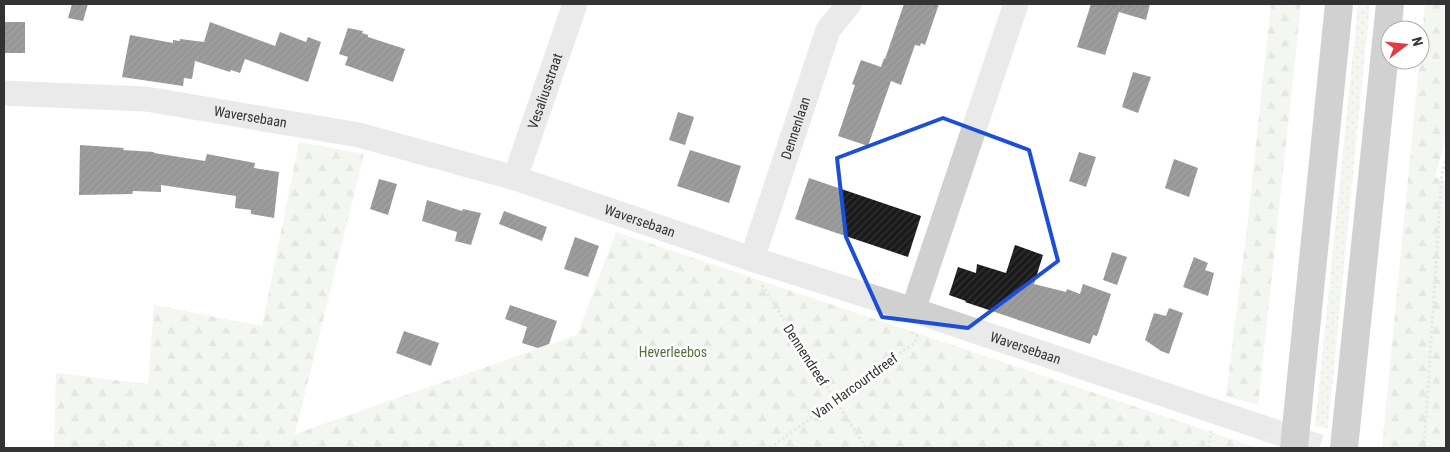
<svg xmlns="http://www.w3.org/2000/svg" width="1450" height="452" viewBox="0 0 1450 452" font-family="'Roboto Condensed',sans-serif">
<style>
.grass{fill:url(#grass-dots)}
.forest{fill:url(#forest-firs)}
.building{fill:url(#building-hatch)}
.lines{fill:none;stroke-linecap:round;stroke-linejoin:round}
.minor-tunnel{stroke:#d6d6d6;stroke-width:25;stroke-dasharray:25 12;stroke-linecap:butt}
.path{stroke:#cdcdcd;stroke-width:3;stroke-dasharray:2.5 2.5;stroke-linecap:butt}
.minor{stroke:#d0d0d0;stroke-width:25}
.highway{stroke:#9a9a9a;stroke-width:28}
.highway-bridge{stroke:#9a9a9a;stroke-width:28}
.marked{fill:none;stroke:#1d4ed8;stroke-width:4;stroke-linejoin:round}
.labels{text-anchor:middle;stroke-width:5;stroke-linejoin:round;paint-order:stroke}
.street-label{font-size:14px;fill:#333;stroke:#fff}
.park-label{font-size:14px;fill:#56703f;stroke:#fff}
</style>
<defs>
<pattern id="grass-dots" width="8" height="8" patternUnits="userSpaceOnUse" patternTransform="scale(1.25)"><rect width="8" height="8" fill="#e6ecdf"/><path d="M2 2h.1M6 6h.1" fill="none" stroke="#c6cbc0" stroke-width="1.8" stroke-linecap="round"/></pattern>
<pattern id="forest-firs" width="22" height="20" patternUnits="userSpaceOnUse" patternTransform="scale(1.25)"><rect width="22" height="20" fill="#e6ecdf"/><path d="M5 1l3.5 6h-7zM16 11l3.5 6h-7z" fill="#c6cbc0"/></pattern>
<pattern id="building-hatch" width="6" height="6" patternUnits="userSpaceOnUse" patternTransform="scale(1.25)"><rect width="6" height="6" fill="#1a1a1a"/><path d="M-1 1l2-2M0 6l6-6M5 7l2-2" fill="none" stroke="#333"/></pattern>
</defs>
<rect width="100%" height="100%" fill="#fff"/>
<path class="grass" d="M 1358,4 L 1370,4 L 1328,428 L 1315,426 Z"/>
<g class="forest">
<path d="M 1271,4 L 1301,4 L 1258,405 L 1226,396 L 1248,219 Z"/>
<path d="M 1425,4 L 1446,4 L 1446,136 L 1435,177 L 1446,181 L 1446,448 L 1386,448 L 1382,447 Z"/>
<path d="M 299,142 L 364,154 L 295,434 L 577,335 L 616,232 L 1258,448 L 54,448 L 56,373 L 148,384 L 154,305 L 262,326 Z"/>
</g>
<g class="building">
<path d="M 72,4 L 88,4 L 83,21 L 68,18 Z"/>
<path d="M 904,4 L 939,4 L 925,45 L 921,43 L 920,46 L 915,45 L 901,85 L 891,81 L 868,146 L 838,136 L 855,85 L 852,84 L 861,60 L 881,67 L 884,58 L 885,59 Z"/>
<path d="M 1091,4 L 1150,4 L 1146,20 L 1119,12 L 1105,55 L 1077,47 Z"/>
<rect x="4" y="22" width="21" height="31"/>
<path d="M 210,22 L 275,46 L 280,32 L 306,42 L 308,37 L 321,42 L 308,82 L 245,59 L 240,73 L 231,70 L 230,72 L 195,61 L 192,79 L 184,78 L 183,86 L 122,77 L 130,35 L 173,43 L 173,40 L 180,41 L 180,39 L 204,42 Z"/>
<path d="M 348,28 L 363,31 L 362,33 L 368,35 L 368,37 L 405,49 L 393,82 L 345,65 L 348,57 L 339,54 Z"/>
<path d="M 1133,72 L 1151,77 L 1138,113 L 1122,107 Z"/>
<path d="M 678,112 L 694,117 L 685,145 L 669,140 Z"/>
<path d="M 80,145 L 124,148 L 123,150 L 154,152 L 154,153 L 205,161 L 207,154 L 255,163 L 254,168 L 279,172 L 274,218 L 251,214 L 251,210 L 235,208 L 236,196 L 161,185 L 161,192 L 133,191 L 132,194 L 79,195 Z"/>
<path d="M 690,150 L 741,166 L 729,203 L 677,186 Z"/>
<path d="M 1079,152 L 1096,157 L 1086,187 L 1069,181 Z"/>
<path d="M 1174,159 L 1198,168 L 1189,197 L 1165,188 Z"/>
<path d="M 809,178 L 921,216 L 908,257 L 795,219 Z"/>
<path d="M 379,179 L 397,184 L 388,215 L 370,209 Z"/>
<path d="M 427,200 L 462,211 L 463,209 L 481,213 L 471,245 L 455,241 L 457,232 L 422,221 Z"/>
<path d="M 504,211 L 547,227 L 542,241 L 499,224 Z"/>
<path d="M 575,237 L 599,246 L 588,277 L 564,269 Z"/>
<path d="M 1015,245 L 1043,255 L 1034,284 L 1066,292 L 1067,289 L 1080,294 L 1083,284 L 1111,294 L 1097,336 L 1093,335 L 1090,344 L 965,302 L 966,301 L 949,295 L 958,267 L 976,273 L 977,264 L 1006,273 Z"/>
<path d="M 1112,252 L 1127,257 L 1117,285 L 1103,280 Z"/>
<path d="M 1194,257 L 1208,263 L 1205,270 L 1214,273 L 1208,296 L 1183,287 Z"/>
<path d="M 510,305 L 557,321 L 549,344 L 538,348 L 522,343 L 527,327 L 505,319 Z"/>
<path d="M 1169,308 L 1183,313 L 1169,354 L 1161,351 L 1145,340 L 1154,313 L 1166,316 Z"/>
<path d="M 404,331 L 439,343 L 431,366 L 396,353 Z"/>
</g>
<g class="lines">
<path class="minor-tunnel" d="M 1261,427 L 1323,448"/>
<g class="path">
<path d="M 762,285 L 866,448"/>
<path d="M 770,448 L 915,342 L 918,334"/>
<path d="M 1209,448 L 1211,431"/>
<path d="M 1424,448 L 1442,173 L 1446,159"/>
</g>
<g class="minor">
<path id="s1" d="M 4,93 L 146,99 L 359,135 L 515,178 L 752,259 L 913,310 L 1261,427"/>
<path id="s2" d="M 515,178 L 575,4"/>
<path id="s3" d="M 752,259 L 828,30 L 849,4"/>
<path d="M 913,310 L 1016,4"/>
</g>
<g class="highway">
<path d="M 1300,388 L 1339,4"/>
<path d="M 1349,400 L 1390,4"/>
</g>
<g class="highway-bridge">
<path d="M 1294,448 L 1300,388"/>
<path d="M 1344,448 L 1349,400"/>
</g>
</g>
<path d="M0 0H1450V452H0ZM 943,118 L 1029,150 L 1058,261 L 968,328 L 882,317 L 846,237 L 837,158 Z" fill="#fff" fill-opacity=".55" fill-rule="evenodd"/>
<path class="marked" d="M 943,118 L 1029,150 L 1058,261 L 968,328 L 882,317 L 846,237 L 837,158 Z"/>
<g class="labels">
<g class="street-label">
<text dy="5" stroke="none"><textPath href="#s2" startOffset="92">Vesaliusstraat</textPath></text>
<text dy="5" stroke="none"><textPath href="#s1" startOffset="248">Waversebaan</textPath></text>
<text dy="5" stroke="none"><textPath href="#s3" startOffset="138">Dennenlaan</textPath></text>
<text dy="5" stroke="none"><textPath href="#s1" startOffset="652">Waversebaan</textPath></text>
<text dy="5" stroke="none"><textPath href="#s1" startOffset="1058">Waversebaan</textPath></text>
<text transform="translate(806 355) rotate(57)" y="5">Dennendreef</text>
<text transform="translate(855 386) rotate(-36)" y="5">Van Harcourtdreef</text>
</g>
<g class="park-label">
<text x="673" y="357">Heverleebos</text>
</g>
</g>
<rect width="1450" height="452" fill="none" stroke="#333333" stroke-width="10"/>
<g transform="translate(1405 45) rotate(74)"><circle r="24" fill="#ffffff" stroke="#adadad"/>
<path d="M0-4L9 19L0 12L-9 19Z" fill="#e63946"/>
<text y="-8" font-size="14" font-weight="bold" text-anchor="middle" fill="#333333">N</text>
</g>
</svg>
